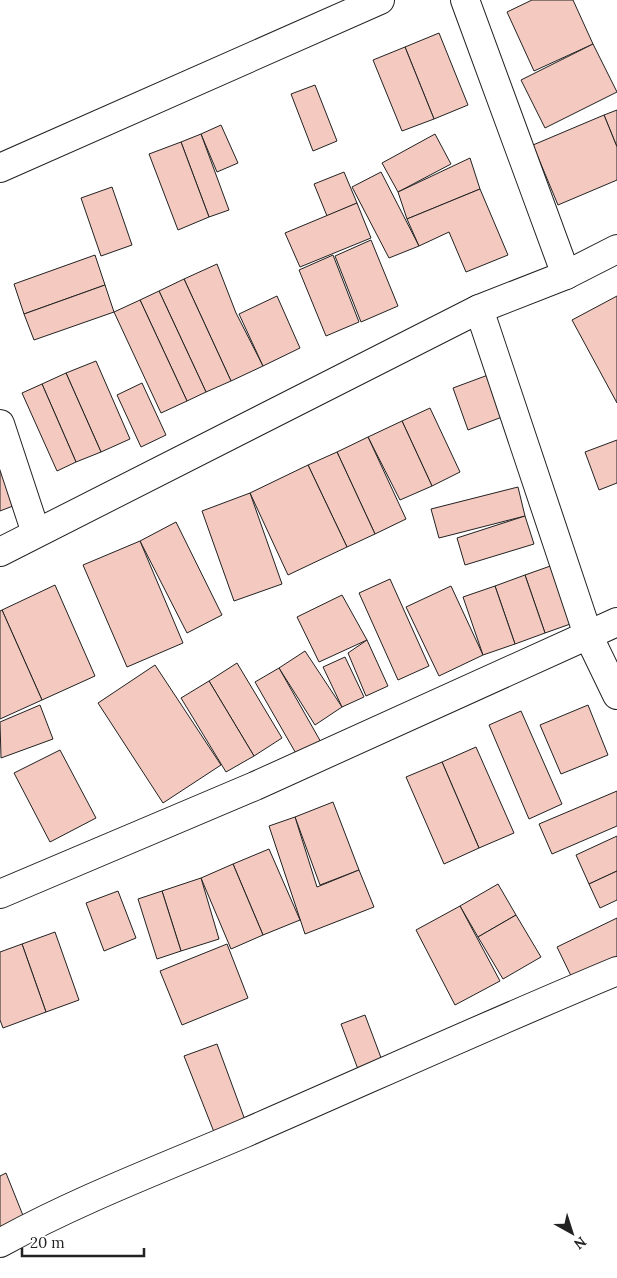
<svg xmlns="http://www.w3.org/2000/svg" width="617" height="1278" viewBox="0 0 617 1278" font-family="Lora,serif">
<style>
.building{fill:#f3c9c0;stroke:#222}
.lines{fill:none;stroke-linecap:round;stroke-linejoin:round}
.minor-casing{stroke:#222;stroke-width:30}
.minor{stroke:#fff;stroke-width:28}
</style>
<rect width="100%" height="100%" fill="#fff"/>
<g class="building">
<path d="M 532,0 L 573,0 L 593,44 L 534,71 L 507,12 Z"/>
<path d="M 439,33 L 468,105 L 434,119 L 405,47 Z"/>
<path d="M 593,44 L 617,92 L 545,128 L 521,80 Z"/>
<path d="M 405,47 L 434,119 L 402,131 L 373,60 Z"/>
<path d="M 315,85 L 337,141 L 313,151 L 291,94 Z"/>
<path d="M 617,110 L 617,147 L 604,115 Z"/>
<path d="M 604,115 L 617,147 L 617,180 L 558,205 L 533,145 Z"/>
<path d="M 221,125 L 238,163 L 217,172 L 201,134 Z"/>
<path d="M 201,134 L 229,210 L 209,217 L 181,142 Z"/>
<path d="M 435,134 L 451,164 L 398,192 L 382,163 Z"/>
<path d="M 181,142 L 209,217 L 178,230 L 149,154 Z"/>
<path d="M 470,158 L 480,189 L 407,219 L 398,192 Z"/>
<path d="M 344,172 L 357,203 L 327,216 L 314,184 Z"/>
<path d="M 381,172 L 419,246 L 389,258 L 352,187 Z"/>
<path d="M 112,187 L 132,245 L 101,256 L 81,198 Z"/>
<path d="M 480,189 L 508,255 L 466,272 L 449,232 L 419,246 L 407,219 Z"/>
<path d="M 357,203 L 371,238 L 300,267 L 285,233 Z"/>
<path d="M 371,240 L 398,306 L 361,322 L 335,256 Z"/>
<path d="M 95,255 L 105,285 L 24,314 L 14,284 Z"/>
<path d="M 333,255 L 359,322 L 326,336 L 299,270 Z"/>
<path d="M 217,264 L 236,313 L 263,366 L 231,381 L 184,279 Z"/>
<path d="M 184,279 L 231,381 L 206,392 L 159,291 Z"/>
<path d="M 105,285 L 114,312 L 34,340 L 24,314 Z"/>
<path d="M 159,291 L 206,392 L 187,401 L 140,300 Z"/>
<path d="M 277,296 L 300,348 L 263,366 L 239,314 Z"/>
<path d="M 617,296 L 617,403 L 572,320 Z"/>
<path d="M 140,300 L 187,401 L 161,413 L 114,312 Z"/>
<path d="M 96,361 L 130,439 L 101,452 L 66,373 Z"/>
<path d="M 66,373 L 101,452 L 76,462 L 42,384 Z"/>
<path d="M 488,375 L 502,417 L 468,430 L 453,388 Z"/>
<path d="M 142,383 L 166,435 L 141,447 L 117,395 Z"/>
<path d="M 42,384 L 76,462 L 57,471 L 22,393 Z"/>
<path d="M 430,408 L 460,472 L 432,486 L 402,421 Z"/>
<path d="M 402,421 L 432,486 L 400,500 L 368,437 Z"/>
<path d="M 368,437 L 406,519 L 375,534 L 337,452 Z"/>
<path d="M 617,440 L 617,483 L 599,490 L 585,452 Z"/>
<path d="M 337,452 L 375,534 L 347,547 L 308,465 Z"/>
<path d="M 0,465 L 13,506 L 0,511 Z"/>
<path d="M 308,465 L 347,547 L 288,575 L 250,493 Z"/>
<path d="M 518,487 L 525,516 L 439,538 L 431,509 Z"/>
<path d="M 250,493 L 282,584 L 234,601 L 202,511 Z"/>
<path d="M 525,516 L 534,544 L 465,565 L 457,538 Z"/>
<path d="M 176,522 L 222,615 L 187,633 L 140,541 Z"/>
<path d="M 140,541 L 183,643 L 127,667 L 83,565 Z"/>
<path d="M 556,564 L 576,622 L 545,633 L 525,575 Z"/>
<path d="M 525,575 L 545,633 L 515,644 L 495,586 Z"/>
<path d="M 390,579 L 429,666 L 398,680 L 359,593 Z"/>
<path d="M 55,585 L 95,676 L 42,700 L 2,610 Z"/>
<path d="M 451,586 L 483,655 L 439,676 L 406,607 Z"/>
<path d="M 495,586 L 515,644 L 483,655 L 463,597 Z"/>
<path d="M 342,595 L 367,640 L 319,662 L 297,617 Z"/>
<path d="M 2,610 L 42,700 L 0,719 L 0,611 Z"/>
<path d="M 367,640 L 388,686 L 366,696 L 348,653 Z"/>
<path d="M 305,651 L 342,707 L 315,725 L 279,668 Z"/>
<path d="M 345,657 L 364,697 L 342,707 L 323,667 Z"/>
<path d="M 237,663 L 282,738 L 254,756 L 209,681 Z"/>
<path d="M 155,665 L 221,765 L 163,803 L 98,703 Z"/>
<path d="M 279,668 L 322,744 L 298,757 L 255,682 Z"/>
<path d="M 209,681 L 254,756 L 226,772 L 181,698 Z"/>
<path d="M 40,705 L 53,739 L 1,758 L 0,722 Z"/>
<path d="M 588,705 L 608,755 L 561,774 L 540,725 Z"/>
<path d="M 521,711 L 562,804 L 529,819 L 489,725 Z"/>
<path d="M 476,747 L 514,833 L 479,848 L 442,762 Z"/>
<path d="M 60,750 L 96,818 L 50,842 L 14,773 Z"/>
<path d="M 442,762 L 479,848 L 444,864 L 406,777 Z"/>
<path d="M 617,791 L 617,826 L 552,854 L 539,824 Z"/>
<path d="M 333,802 L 359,870 L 320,885 L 295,817 Z"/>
<path d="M 295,817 L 317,887 L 359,870 L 374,907 L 305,934 L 269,826 Z"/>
<path d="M 617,836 L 617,871 L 589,884 L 576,855 Z"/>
<path d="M 269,849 L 300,920 L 263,935 L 233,864 Z"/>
<path d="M 233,864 L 263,935 L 231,949 L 201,878 Z"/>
<path d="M 617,871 L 617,900 L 600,908 L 589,884 Z"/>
<path d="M 201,878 L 219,939 L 181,951 L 162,891 Z"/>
<path d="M 498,884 L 516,915 L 478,937 L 460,906 Z"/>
<path d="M 118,891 L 136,938 L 104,951 L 86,903 Z"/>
<path d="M 162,891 L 181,951 L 157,959 L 138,899 Z"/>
<path d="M 460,906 L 500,981 L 455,1005 L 416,930 Z"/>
<path d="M 516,915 L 541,957 L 503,979 L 478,937 Z"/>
<path d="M 617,918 L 617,959 L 573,980 L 557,947 Z"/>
<path d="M 55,932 L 79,1000 L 46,1012 L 22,944 Z"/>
<path d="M 22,944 L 46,1012 L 3,1028 L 0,1020 L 0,952 Z"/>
<path d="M 227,944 L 248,998 L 182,1025 L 160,971 Z"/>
<path d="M 365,1015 L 383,1063 L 359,1072 L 341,1024 Z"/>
<path d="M 217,1044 L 245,1120 L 214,1132 L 184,1056 Z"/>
<path d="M 6,1173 L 26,1223 L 0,1234 L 0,1176 Z"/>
</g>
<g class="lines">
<g class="minor-casing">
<g id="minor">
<path d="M 465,0 L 566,275"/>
<path d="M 0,168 L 380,0"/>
<path d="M 479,309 L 588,635 L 617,695"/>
<path d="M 0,424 L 36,533"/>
<path d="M 0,552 L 479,309 L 566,275 L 617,249"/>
<path d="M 0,894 L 255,786 L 617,622"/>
<path d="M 0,1243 C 78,1200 163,1168 245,1133 C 369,1079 492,1023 617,971"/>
</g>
</g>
<use href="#minor" class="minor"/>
</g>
<g transform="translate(572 1233) rotate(141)" stroke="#ffffff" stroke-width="4" paint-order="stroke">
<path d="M0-4L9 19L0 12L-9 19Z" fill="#222222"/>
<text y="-8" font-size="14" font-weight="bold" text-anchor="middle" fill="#222222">N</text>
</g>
<path d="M22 1248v8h122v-8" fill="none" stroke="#222222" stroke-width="2.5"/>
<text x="30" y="1248" font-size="15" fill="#222222" stroke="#ffffff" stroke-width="4" paint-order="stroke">20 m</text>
</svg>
